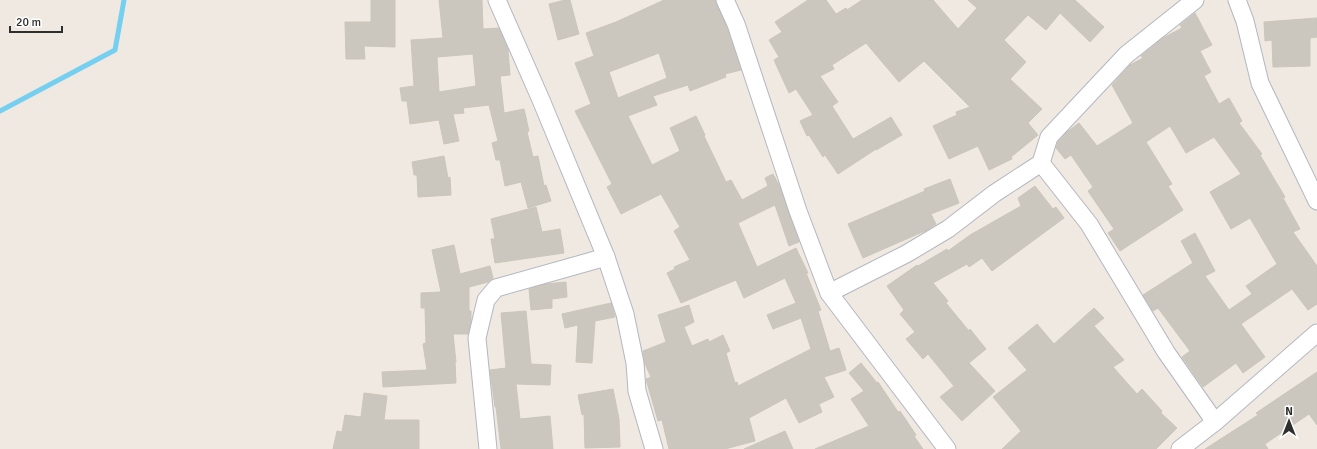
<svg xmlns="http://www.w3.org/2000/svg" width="1317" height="449" viewBox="0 0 1317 449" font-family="Signika,sans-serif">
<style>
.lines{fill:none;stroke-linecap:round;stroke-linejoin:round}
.stream{stroke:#75cff0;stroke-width:5}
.building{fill:#cbc7bf;stroke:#cbc5ba;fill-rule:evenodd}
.street-casing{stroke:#b4b7c1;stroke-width:19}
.street{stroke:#fff;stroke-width:17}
</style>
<rect width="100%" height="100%" fill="#efe9e1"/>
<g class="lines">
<path class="stream" d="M 0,111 L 115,50 L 124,0"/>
</g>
<g class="building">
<path d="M 371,0 L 395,0 L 395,47 L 364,46 L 365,59 L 346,59 L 345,22 L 371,22 Z"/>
<path d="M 439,0 L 482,0 L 483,29 L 499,28 L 508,50 L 510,75 L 500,76 L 504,113 L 524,109 L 529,131 L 527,132 L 533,157 L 538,156 L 544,186 L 546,185 L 551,201 L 528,208 L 521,182 L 505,186 L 500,160 L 496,160 L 492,143 L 498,141 L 489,105 L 463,108 L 464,113 L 453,114 L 459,141 L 444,144 L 439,120 L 410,124 L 407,101 L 402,101 L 400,88 L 414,86 L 411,40 L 443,38 ZM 473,54 L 476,86 L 439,92 L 437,57 Z"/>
<path d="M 565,0 L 570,0 L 579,34 L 558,40 L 549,4 Z"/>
<path d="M 664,0 L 715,0 L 727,28 L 741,70 L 725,74 L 726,77 L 690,91 L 688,85 L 653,96 L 657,105 L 628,116 L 652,165 L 680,151 L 670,128 L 696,116 L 705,135 L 704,136 L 726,182 L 731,180 L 742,200 L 768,186 L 765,178 L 773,174 L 780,187 L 799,242 L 789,246 L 775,205 L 738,223 L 757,267 L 796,248 L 808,273 L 806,273 L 821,310 L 818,311 L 830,351 L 839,348 L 846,370 L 824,377 L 834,397 L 819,404 L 822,412 L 799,423 L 786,398 L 749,418 L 755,441 L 725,449 L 669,449 L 662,420 L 658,421 L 646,379 L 651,377 L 645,364 L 643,351 L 666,342 L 658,315 L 689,305 L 694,322 L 684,327 L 692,346 L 708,339 L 709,342 L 723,335 L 730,351 L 726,353 L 735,383 L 737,382 L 738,386 L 811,349 L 801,318 L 773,329 L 767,315 L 796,303 L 785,278 L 744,298 L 736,280 L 681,303 L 667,273 L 675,269 L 674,267 L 690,260 L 674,231 L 680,227 L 661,194 L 621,214 L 607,187 L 612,184 L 575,111 L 591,104 L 575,63 L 594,56 L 586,33 L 616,22 ZM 659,53 L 667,78 L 618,98 L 609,72 Z"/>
<path d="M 808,0 L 826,0 L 836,14 L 846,8 L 847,10 L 862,0 L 933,0 L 958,29 L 977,8 L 968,0 L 1075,0 L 1104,27 L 1090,42 L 1060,13 L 1046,30 L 1028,15 L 1004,40 L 1026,62 L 1010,79 L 1042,109 L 1028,123 L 1038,135 L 1011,157 L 1012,159 L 989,170 L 978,146 L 949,159 L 933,126 L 957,115 L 956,112 L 970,107 L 924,61 L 899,82 L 866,43 L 832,65 L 834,69 L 820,76 L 838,102 L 832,106 L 853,139 L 891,117 L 902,135 L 876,150 L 876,149 L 838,174 L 825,155 L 823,157 L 809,135 L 807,136 L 800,121 L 813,115 L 796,89 L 789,93 L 774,60 L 779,57 L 769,40 L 782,32 L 775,22 Z"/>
<path d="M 1195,13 L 1212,45 L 1200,51 L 1211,72 L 1204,76 L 1219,104 L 1229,98 L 1242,121 L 1239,123 L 1262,154 L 1260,155 L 1285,197 L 1283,198 L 1300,229 L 1293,232 L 1317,266 L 1317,304 L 1308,310 L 1292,289 L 1241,324 L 1265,357 L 1243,373 L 1236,363 L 1203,387 L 1182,357 L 1190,351 L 1158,308 L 1153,311 L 1143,295 L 1193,263 L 1181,241 L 1195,233 L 1215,271 L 1205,276 L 1229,310 L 1252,294 L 1246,286 L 1277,264 L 1250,218 L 1231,229 L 1210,192 L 1241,174 L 1214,137 L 1186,153 L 1170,126 L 1146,142 L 1172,184 L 1168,186 L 1183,210 L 1120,251 L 1108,233 L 1114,229 L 1088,191 L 1093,187 L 1071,155 L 1065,159 L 1056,148 L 1058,142 L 1067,132 L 1079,123 L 1097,146 L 1133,123 L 1112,85 L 1130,65 L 1143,58 L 1141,56 L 1163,38 L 1182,28 L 1180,25 Z"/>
<path d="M 1317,18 L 1317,37 L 1310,38 L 1310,66 L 1273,67 L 1272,40 L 1265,41 L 1264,22 Z"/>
<path d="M 444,156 L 448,178 L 450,177 L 451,195 L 418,197 L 417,175 L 414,175 L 412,162 Z"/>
<path d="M 950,179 L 959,203 L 931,214 L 936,224 L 927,230 L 863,258 L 848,224 L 925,191 L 924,189 Z"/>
<path d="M 1035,186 L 1053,209 L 1056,207 L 1064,218 L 992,271 L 982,258 L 969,267 L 967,264 L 933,283 L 948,301 L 946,303 L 969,331 L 970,329 L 986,349 L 969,363 L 995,391 L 962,421 L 940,397 L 954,386 L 928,354 L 923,359 L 906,339 L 915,332 L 900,314 L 904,310 L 887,286 L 917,265 L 918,266 L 947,249 L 948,251 L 970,235 L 1021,206 L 1018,198 Z"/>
<path d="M 536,207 L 542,232 L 560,229 L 564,253 L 495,263 L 491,239 L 495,239 L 491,219 Z"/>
<path d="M 454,245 L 460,274 L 490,266 L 493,278 L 488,282 L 469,287 L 469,311 L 471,311 L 471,321 L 468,334 L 453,334 L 456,362 L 455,362 L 456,383 L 383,387 L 382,372 L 427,370 L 423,344 L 426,343 L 425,308 L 421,308 L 421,293 L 441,292 L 432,250 Z"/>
<path d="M 566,282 L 567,297 L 552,299 L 552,308 L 531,310 L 529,289 L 546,284 Z"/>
<path d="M 611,303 L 615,317 L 595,321 L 592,363 L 576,362 L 578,325 L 565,328 L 562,314 Z"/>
<path d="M 1094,308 L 1104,318 L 1094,326 L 1124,360 L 1113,367 L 1137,394 L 1142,389 L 1162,411 L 1161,413 L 1177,428 L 1156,449 L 1002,449 L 1021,431 L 993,397 L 1027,370 L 1008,348 L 1037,324 L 1054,344 Z"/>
<path d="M 526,311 L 531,364 L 551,365 L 550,385 L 516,384 L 520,419 L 550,416 L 553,449 L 501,449 L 496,407 L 495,407 L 490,370 L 506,368 L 501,313 Z"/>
<path d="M 861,363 L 877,383 L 878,382 L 898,412 L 900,411 L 916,435 L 914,436 L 923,449 L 815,449 L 869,426 L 851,399 L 864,391 L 849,373 Z"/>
<path d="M 1317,372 L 1317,425 L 1309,414 L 1265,444 L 1268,449 L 1205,449 L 1258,415 L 1256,413 Z"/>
<path d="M 613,389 L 619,419 L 620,447 L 585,448 L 584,414 L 582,415 L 578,395 Z"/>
<path d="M 364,393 L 387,396 L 384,420 L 419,420 L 419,449 L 333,449 L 337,431 L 342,432 L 345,415 L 361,417 Z"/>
<path d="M 785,431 L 793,449 L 744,449 Z"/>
</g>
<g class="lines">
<g class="street-casing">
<g id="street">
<path d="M 497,0 L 541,100 L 606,257 L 625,314 L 635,363 L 637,391 L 654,449"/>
<path d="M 725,0 L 736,24 L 798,211 L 829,293 L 947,449"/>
<path d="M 1237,0 L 1245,21 L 1260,83 L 1317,201"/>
<path d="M 1041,163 L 1089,224 L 1166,352 L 1215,422"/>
<path d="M 829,293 L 906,254 L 948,229 L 995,193 L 1041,163 L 1049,137 L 1126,55 L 1195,0"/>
<path d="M 488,449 L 477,338 L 486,300 L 496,288 L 606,257"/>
<path d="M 1180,449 L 1215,422 L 1317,333"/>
</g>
</g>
<use href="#street" class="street"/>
</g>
<g transform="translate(1289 421)" stroke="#ffffff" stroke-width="3" paint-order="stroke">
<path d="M0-3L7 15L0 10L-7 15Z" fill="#2e2e2e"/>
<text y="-6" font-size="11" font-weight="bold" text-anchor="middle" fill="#2e2e2e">N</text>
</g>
<path d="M10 26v6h52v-6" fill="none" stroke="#2e2e2e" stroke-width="2"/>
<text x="16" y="26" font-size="12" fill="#2e2e2e" stroke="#ffffff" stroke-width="3" paint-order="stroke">20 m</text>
</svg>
